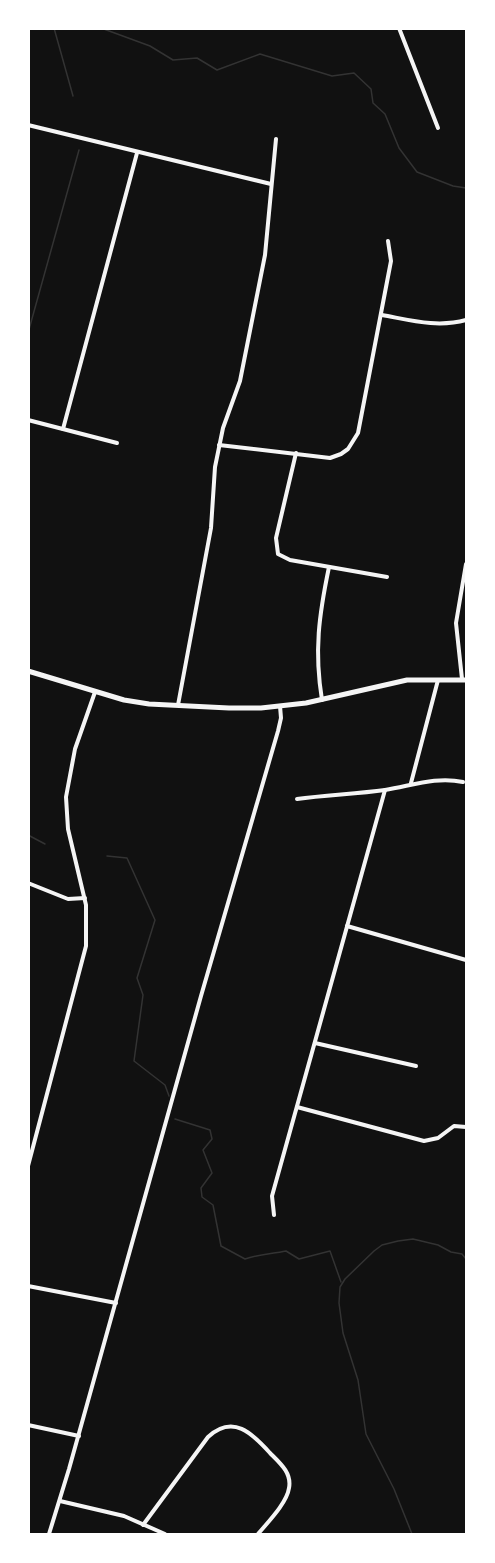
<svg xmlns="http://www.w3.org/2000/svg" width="495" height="1563" viewBox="0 0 495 1563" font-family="'Libre Baskerville',serif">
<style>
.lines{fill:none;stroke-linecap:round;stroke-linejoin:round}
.stream{stroke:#333;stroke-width:1.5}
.minor{stroke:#f5f5f5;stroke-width:4}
.secondary{stroke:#f5f5f5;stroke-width:5}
</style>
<rect width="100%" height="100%" fill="#111"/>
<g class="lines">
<g class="stream">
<path d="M 54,28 L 73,96"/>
<path d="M 101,28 L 150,46 L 173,60 L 197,58 L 217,70 L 260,54 L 332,76 L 354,73 L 371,89 L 373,103 L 385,114 L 399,148 L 417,172 L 453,186 L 466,188"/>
<path d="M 28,333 L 79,150"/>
<path d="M 28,835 L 45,844"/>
<path d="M 107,856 L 127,858 L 155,920 L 137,978 L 143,995 L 134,1061 L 165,1085 L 169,1096"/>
<path d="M 175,1119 L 210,1130 L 212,1139 L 203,1150 L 212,1173 L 201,1188 L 202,1197 L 213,1205 L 221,1246 L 245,1259 C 259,1254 272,1254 286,1251 L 299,1259 L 330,1251 L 341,1282"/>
<path d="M 412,1534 L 394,1489 L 366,1434 L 358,1380 L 343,1333 L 339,1303 L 340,1287 L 345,1279 L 374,1251 L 382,1245 L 398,1241 L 413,1239 L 438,1245 L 451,1252 L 462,1254 L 466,1259"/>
</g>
<g class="minor">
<path d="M 399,28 L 438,128"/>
<path d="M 28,125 L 271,184"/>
<path d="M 382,315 C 410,320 437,328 466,320"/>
<path d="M 28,420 L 117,443"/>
<path d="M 63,429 L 137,153"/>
<path d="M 219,445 L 330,458 L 341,454 L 348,449 L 358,433 L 391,261 L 388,241"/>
<path d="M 296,453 L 276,538 L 278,554 L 290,560 L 387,577"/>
<path d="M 462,679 L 456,623 L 466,564"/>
<path d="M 322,700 C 314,651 319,615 329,567"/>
<path d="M 178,705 L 211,528 L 215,467 L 223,428 L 240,381 L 265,255 L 276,139"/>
<path d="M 411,783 L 438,680"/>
<path d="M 297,799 C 326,795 356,794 385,790 C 411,786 436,776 463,782"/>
<path d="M 28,883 L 68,899 L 85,898"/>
<path d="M 347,926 L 466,960"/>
<path d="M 315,1043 L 416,1066"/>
<path d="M 297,1107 L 424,1141 L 438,1138 L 454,1126 L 466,1127"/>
<path d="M 28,1166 L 86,946 L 86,905 L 68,829 L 66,797 L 75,749 L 95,692"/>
<path d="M 274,1215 L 272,1196 L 385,790"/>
<path d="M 28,1286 L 116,1303"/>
<path d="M 28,1425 L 79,1436"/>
<path d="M 60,1501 L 124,1516 L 165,1534"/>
<path d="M 143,1525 L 208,1437 C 233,1414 252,1433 270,1453 C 280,1463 292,1473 289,1488 C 287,1503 267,1523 258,1534"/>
<path d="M 49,1534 L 69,1469 L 201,996 L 278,731 L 281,718 L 280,706"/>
</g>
<path class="secondary" d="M 28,671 L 124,700 L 149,704 L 229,708 L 261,708 L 306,703 L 407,680 L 466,680"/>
</g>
<rect width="495" height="1563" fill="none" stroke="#ffffff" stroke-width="60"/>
</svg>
